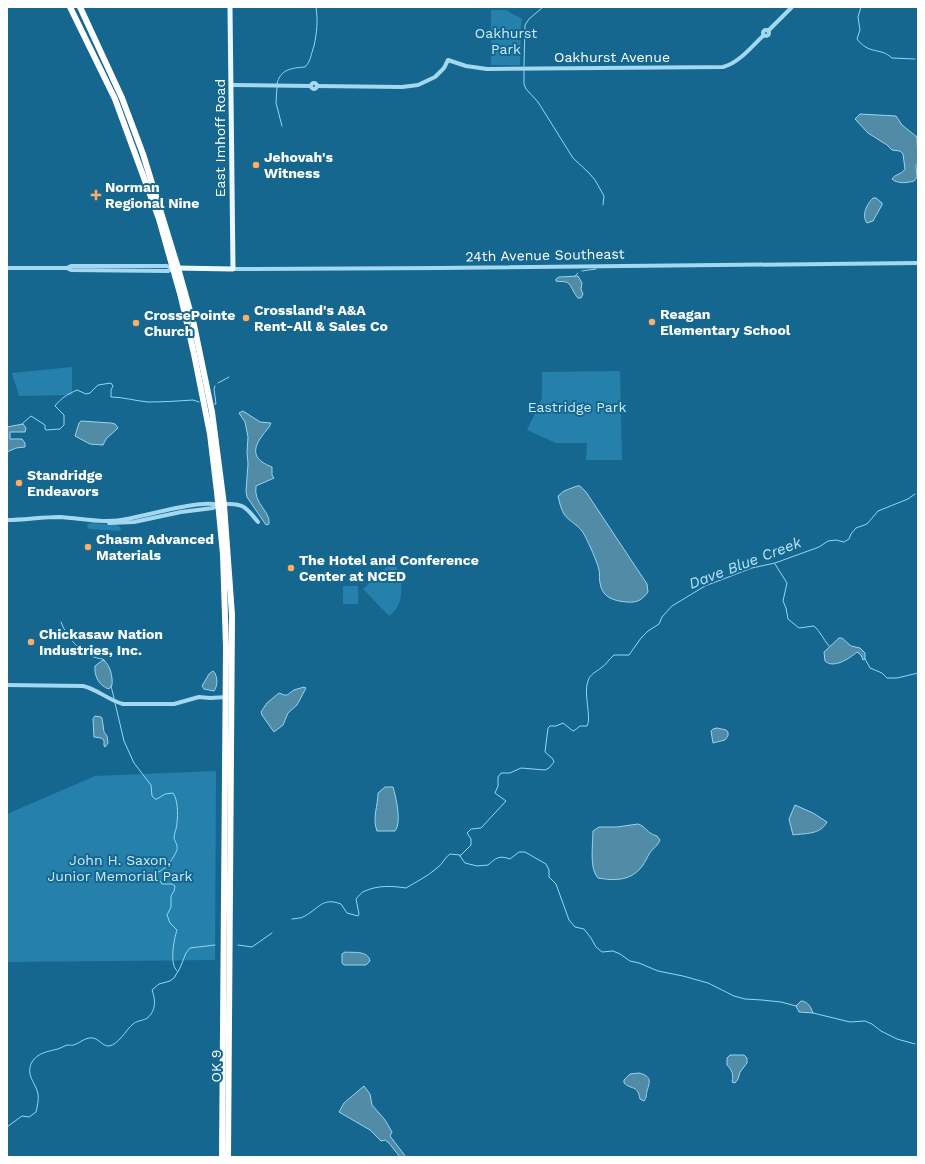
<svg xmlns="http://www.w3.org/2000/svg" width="925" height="1164" viewBox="0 0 925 1164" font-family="'Work Sans',sans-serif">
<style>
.green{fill:#2581ac}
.water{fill:#518ba6;stroke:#95d6f3}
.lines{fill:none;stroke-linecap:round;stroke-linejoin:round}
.stream{stroke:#95d6f3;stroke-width:1}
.minor{stroke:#a3d8f0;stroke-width:4}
.major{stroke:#ecf8ff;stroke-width:5}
.highway{stroke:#fff;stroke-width:6}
.poi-dot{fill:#ffad62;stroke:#166790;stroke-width:1.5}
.labels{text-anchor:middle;stroke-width:4;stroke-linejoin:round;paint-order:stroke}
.park-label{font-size:14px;fill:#c9ecfb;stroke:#166790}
.street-label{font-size:14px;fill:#fff;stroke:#166790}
.poi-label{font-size:14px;font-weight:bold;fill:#fff;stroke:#166790;text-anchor:start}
.water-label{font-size:15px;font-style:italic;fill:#b7e4f8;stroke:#166790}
</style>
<rect width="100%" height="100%" fill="#166790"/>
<g class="green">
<path d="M 491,10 L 506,10 L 522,19 L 521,27 L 520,65 L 491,65 Z"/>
<path d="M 72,367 L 72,395 L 19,396 L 12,373 Z"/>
<path d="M 620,371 L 622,460 L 586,460 L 587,443 L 556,443 L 527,430 L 542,398 L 542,372 Z"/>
<path d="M 90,523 L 117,525 L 120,527 L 121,529 L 120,531 L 90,529 L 88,528 L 87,525 Z"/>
<path d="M 393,561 C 402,573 405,596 396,609 C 394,612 391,614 389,616 L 363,589 Z"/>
<rect x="343" y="586" width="15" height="18"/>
<path d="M 216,771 L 215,960 L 7,962 L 7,814 L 95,776 Z"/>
</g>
<g class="water">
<path d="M 860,114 L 896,116 L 902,125 L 917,137 L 918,163 L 916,166 L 917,177 L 914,181 C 907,183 897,184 892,179 C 895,174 901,175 905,169 L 903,154 L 900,151 L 892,150 L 887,145 L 868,133 L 855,119 Z"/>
<path d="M 873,198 L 876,198 L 882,203 L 882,205 L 873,221 L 867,223 C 861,215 867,204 873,198 Z"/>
<path d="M 578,276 L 582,283 L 581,289 L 583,294 L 581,298 L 578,298 C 573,293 571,283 566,282 C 563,281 559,282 556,281 L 556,279 L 559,277 Z"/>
<path d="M 243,411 L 260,422 L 271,423 C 269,429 265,431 262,436 C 250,452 256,461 272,467 L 272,475 L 274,478 L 256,486 C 253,504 271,511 269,524 L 266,525 L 247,497 L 246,491 L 248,464 L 247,452 L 248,437 L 245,422 L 239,413 Z"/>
<path d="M 81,421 L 111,423 L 115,424 L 118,428 L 106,439 L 103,445 L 90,444 L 75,436 L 79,423 Z"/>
<path d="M 23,424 L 26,428 L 25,432 L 10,432 L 10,439 L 22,439 L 25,443 L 25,447 L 16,448 L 7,452 L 7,427 Z"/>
<path d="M 577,486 L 580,486 L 586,492 L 647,584 L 648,592 C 642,600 637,603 627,602 C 613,601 602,597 600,583 C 599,579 600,574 599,570 C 597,561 589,544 585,536 C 580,525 569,522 564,514 C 561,509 559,501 558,496 L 564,491 Z"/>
<path d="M 839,638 L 842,638 L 851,646 L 860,648 L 865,653 L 865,659 L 863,660 L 861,655 L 857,652 C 849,659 833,669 825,661 L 824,652 Z"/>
<path d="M 103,660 C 110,664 113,677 112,685 L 109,689 C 99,686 94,676 95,666 Z"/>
<path d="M 213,671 C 218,675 218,686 214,691 L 204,689 L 202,686 L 209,674 Z"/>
<path d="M 304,687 L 306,688 L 297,705 L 288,713 L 283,725 L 274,732 L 262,715 L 261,712 L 267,703 L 279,693 C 289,697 286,695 294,690 C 297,689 301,688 304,687 Z"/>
<path d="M 95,716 L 101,717 L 102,718 L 104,732 L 107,736 L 108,743 L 105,747 L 104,746 L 104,740 L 101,738 L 94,737 L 93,719 Z"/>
<path d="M 717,728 L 726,730 L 728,732 L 728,736 L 725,740 L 713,743 L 711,731 L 713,729 Z"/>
<path d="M 385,787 L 393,787 C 396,797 402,823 395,831 L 377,831 C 372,818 378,806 378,793 Z"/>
<path d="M 795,805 L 813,813 L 827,822 C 820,835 806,833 793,835 L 789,819 Z"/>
<path d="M 638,824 C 647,827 646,833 657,836 L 660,840 C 658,846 652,849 649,854 C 647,858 645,862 643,865 C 632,881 615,881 598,878 C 589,869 593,844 593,831 L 599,827 L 617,827 Z"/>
<path d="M 345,952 C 353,953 368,950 370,961 L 366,965 L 344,965 L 342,963 L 342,954 Z"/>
<path d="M 801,1001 C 808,1001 811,1008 813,1013 L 799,1012 L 796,1006 Z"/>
<path d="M 730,1055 L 744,1055 L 747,1058 L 747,1063 L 740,1072 L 738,1079 L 735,1083 L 732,1082 C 734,1075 732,1070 727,1065 L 727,1058 Z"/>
<path d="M 639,1073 C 652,1076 650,1082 647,1091 C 646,1095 647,1097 644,1101 L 640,1099 C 637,1084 633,1091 624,1083 L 624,1080 L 630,1074 Z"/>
<path d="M 364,1086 L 370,1094 L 372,1105 L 385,1120 L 392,1132 L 390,1136 L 406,1157 L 400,1157 L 389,1143 L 385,1140 L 381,1141 L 370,1130 L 339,1112 L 344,1103 Z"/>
</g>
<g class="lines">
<g class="stream">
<path d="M 861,7 L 858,17 L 860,30 L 857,39 C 869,55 880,47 892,58 L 915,59"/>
<path d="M 524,66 L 525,25 L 529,19 L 543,7"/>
<path d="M 524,70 L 524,84 L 526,89 L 538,102 L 573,158 L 589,173 L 595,180 L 604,196 L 603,205"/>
<path d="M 277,84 C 280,69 292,68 305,67 C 311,61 311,54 314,46 C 317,32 318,21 316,7"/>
<path d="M 277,87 L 276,103 L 282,126"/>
<path d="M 582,271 L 596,269"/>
<path d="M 575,276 L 578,273"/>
<path d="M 218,383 L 229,377"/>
<path d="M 214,404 L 216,404 L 214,389 L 215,386"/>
<path d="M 22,424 L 31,416 L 45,425 L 45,429 L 46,430 L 60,429 L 64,425 L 64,415 L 55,406 C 61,398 68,394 77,390 L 86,394 L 90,393 L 98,385 L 111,383 L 113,386 L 111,390 L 111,397 C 123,397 136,401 148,402 C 163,402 178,401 193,400 L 199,402"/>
<path d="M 775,564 L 787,583 L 783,601 L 786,608 L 788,619 L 799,628 L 814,626 C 820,631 823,639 829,646"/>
<path d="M 61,622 C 67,639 85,658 103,659 L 105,661"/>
<path d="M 865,659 L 870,668 L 882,673 L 887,678 L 897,678 L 918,673"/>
<path d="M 111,686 L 114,698"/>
<path d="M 115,703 L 124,741 L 134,763 L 151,785 L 152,796 L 155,799 L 157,799 L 165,794 L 173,793 C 178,800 178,814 177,823 C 177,828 174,833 174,838 C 175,842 178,845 177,850 C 174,857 166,870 158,872 L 156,875 L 162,884 L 172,884 L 175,886 L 174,891 L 171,896 L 171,907 L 167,915 L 170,923 L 177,930 C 174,939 169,964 177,971"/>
<path d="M 460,856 L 471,845 L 471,839 L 467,833 L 471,829 L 481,828 L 506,801 L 495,793 L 498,786 L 498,777 L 501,773 L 510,773 L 521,768 L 545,770 L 549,768 L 554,762 L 553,759 L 545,752 L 548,728 L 550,726 L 556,726 L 563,723 L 573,731 L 575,730 L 580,726 L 587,726 C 592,719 583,693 588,681 C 590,674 596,672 601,668 C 606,665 609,659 614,655 L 629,655 L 641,638 L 648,631 L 659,624 L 662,617 L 672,606 L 705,586 L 752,568 L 775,563 L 819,547 L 828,541 L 836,540 L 844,542 L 849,539 L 851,534 L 856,528 L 867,524 L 878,511 L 908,499 L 915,494"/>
<path d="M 460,856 L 465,863 L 477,866 L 488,865 C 496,858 499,855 510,859 L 519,852 L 525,852 L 546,864 L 549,870 L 549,877 L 556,884 L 569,920 L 575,927 L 584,929 L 591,938 L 596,947 L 602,952 L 613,951 L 620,954 L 630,961 L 639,963 L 658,971 L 683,976 L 708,983 L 734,996 L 745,999 L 762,1000 L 781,1002 L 796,1006"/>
<path d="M 292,919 C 296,918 301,919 305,916 C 319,908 323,897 341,904 L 347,913 L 358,916 L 359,914 L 356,899 C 359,896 361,892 365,891 C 378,885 393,886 406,888 C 416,882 428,876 437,868 C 443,864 444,858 450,854 L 460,855"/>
<path d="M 238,945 L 252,947 L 272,933"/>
<path d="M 813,1013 L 850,1022 L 865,1021 L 872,1024 L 881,1031 L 897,1039 L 915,1044"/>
<path d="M 7,1127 L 22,1116 L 29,1117 L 36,1112 C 37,1107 39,1100 38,1094 C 36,1083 25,1075 32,1062 C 37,1053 49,1051 58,1049 C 61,1048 64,1046 67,1045 C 70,1045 73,1046 76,1044 C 81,1042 86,1037 93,1038 C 99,1039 102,1046 109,1046 C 118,1045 126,1030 133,1024 C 139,1019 146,1022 151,1014 C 156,1007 155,998 152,990 L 159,984 L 170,981 L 174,978 L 180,968 L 186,953 L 190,948 L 215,945"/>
</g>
<g class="minor">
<circle cx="766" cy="33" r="3"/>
<path d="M 768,31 L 792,7"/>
<circle cx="314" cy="86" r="3"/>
<path d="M 231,85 L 311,86"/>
<path d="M 317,86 L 402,87 L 418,85 L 435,77 L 444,68 L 448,60 L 466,66 L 487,69 L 723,67 C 739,63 752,46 764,35"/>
<path d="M 7,268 L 67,268 L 71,270 L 168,271 L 173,268"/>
<path d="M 67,268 L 71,266 L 167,266 L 172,268"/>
<path d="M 233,269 L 440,268 L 918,263"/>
<path d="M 7,520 C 24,520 42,517 59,517 C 82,518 104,524 127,519 C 144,516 204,499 217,505"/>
<path d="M 109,523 L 134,522 L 181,512 L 213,508 C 217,505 220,505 226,504 C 245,503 247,509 258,522"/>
<path d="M 7,685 L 83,686 C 97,689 108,700 123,704 L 174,704 L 199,697 L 210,698 L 227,697"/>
</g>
<path class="major" d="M 175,268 L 233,269 L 230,7"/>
<g class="highway">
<path d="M 70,7 L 115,99 L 159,219 L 181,297 L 194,354 L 210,434 L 217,492 L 223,554 L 226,647 L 222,1157"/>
<path d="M 80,7 L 122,98 L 143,154 L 178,268 L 194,325 L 212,412 L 224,505 L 232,615 L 228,1157"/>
</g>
</g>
<g class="poi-dot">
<circle cx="256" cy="165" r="4"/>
<path d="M94 189h4v4h4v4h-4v4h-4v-4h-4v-4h4z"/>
<circle cx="246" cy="318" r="4"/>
<circle cx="652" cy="322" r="4"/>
<circle cx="136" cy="323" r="4"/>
<circle cx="19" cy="483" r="4"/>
<circle cx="88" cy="547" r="4"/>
<circle cx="291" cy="568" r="4"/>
<circle cx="31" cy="642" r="4"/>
</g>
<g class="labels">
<g class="park-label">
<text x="506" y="38">Oakhurst<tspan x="506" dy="16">Park</tspan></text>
<text x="577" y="412">Eastridge Park</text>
<text x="120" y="865">John H. Saxon,<tspan x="120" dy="16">Junior Memorial Park</tspan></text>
</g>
<g class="street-label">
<text x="612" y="62">Oakhurst Avenue</text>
<text transform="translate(220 138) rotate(-90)" y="5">East Imhoff Road</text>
<text transform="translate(545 255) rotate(-1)" y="5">24th Avenue Southeast</text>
<text transform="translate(216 1066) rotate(-90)" y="5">OK 9</text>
</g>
<g class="poi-label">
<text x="264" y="162">Jehovah's<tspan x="264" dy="16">Witness</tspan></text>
<text x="105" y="192">Norman<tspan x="105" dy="16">Regional Nine</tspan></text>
<text x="254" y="315">Crossland's A&amp;A<tspan x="254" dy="16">Rent-All &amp; Sales Co</tspan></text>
<text x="660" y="319">Reagan<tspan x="660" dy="16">Elementary School</tspan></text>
<text x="144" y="320">CrossePointe<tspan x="144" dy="16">Church</tspan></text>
<text x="27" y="480">Standridge<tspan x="27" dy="16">Endeavors</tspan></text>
<text x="96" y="544">Chasm Advanced<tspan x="96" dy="16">Materials</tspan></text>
<text x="299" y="565">The Hotel and Conference<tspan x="299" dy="16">Center at NCED</tspan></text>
<text x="39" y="639">Chickasaw Nation<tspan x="39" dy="16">Industries, Inc.</tspan></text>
</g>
<g class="water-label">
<text transform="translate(745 563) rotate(-21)" y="5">Dave Blue Creek</text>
</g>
</g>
<rect width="925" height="1164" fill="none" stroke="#ffffff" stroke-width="16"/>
</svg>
